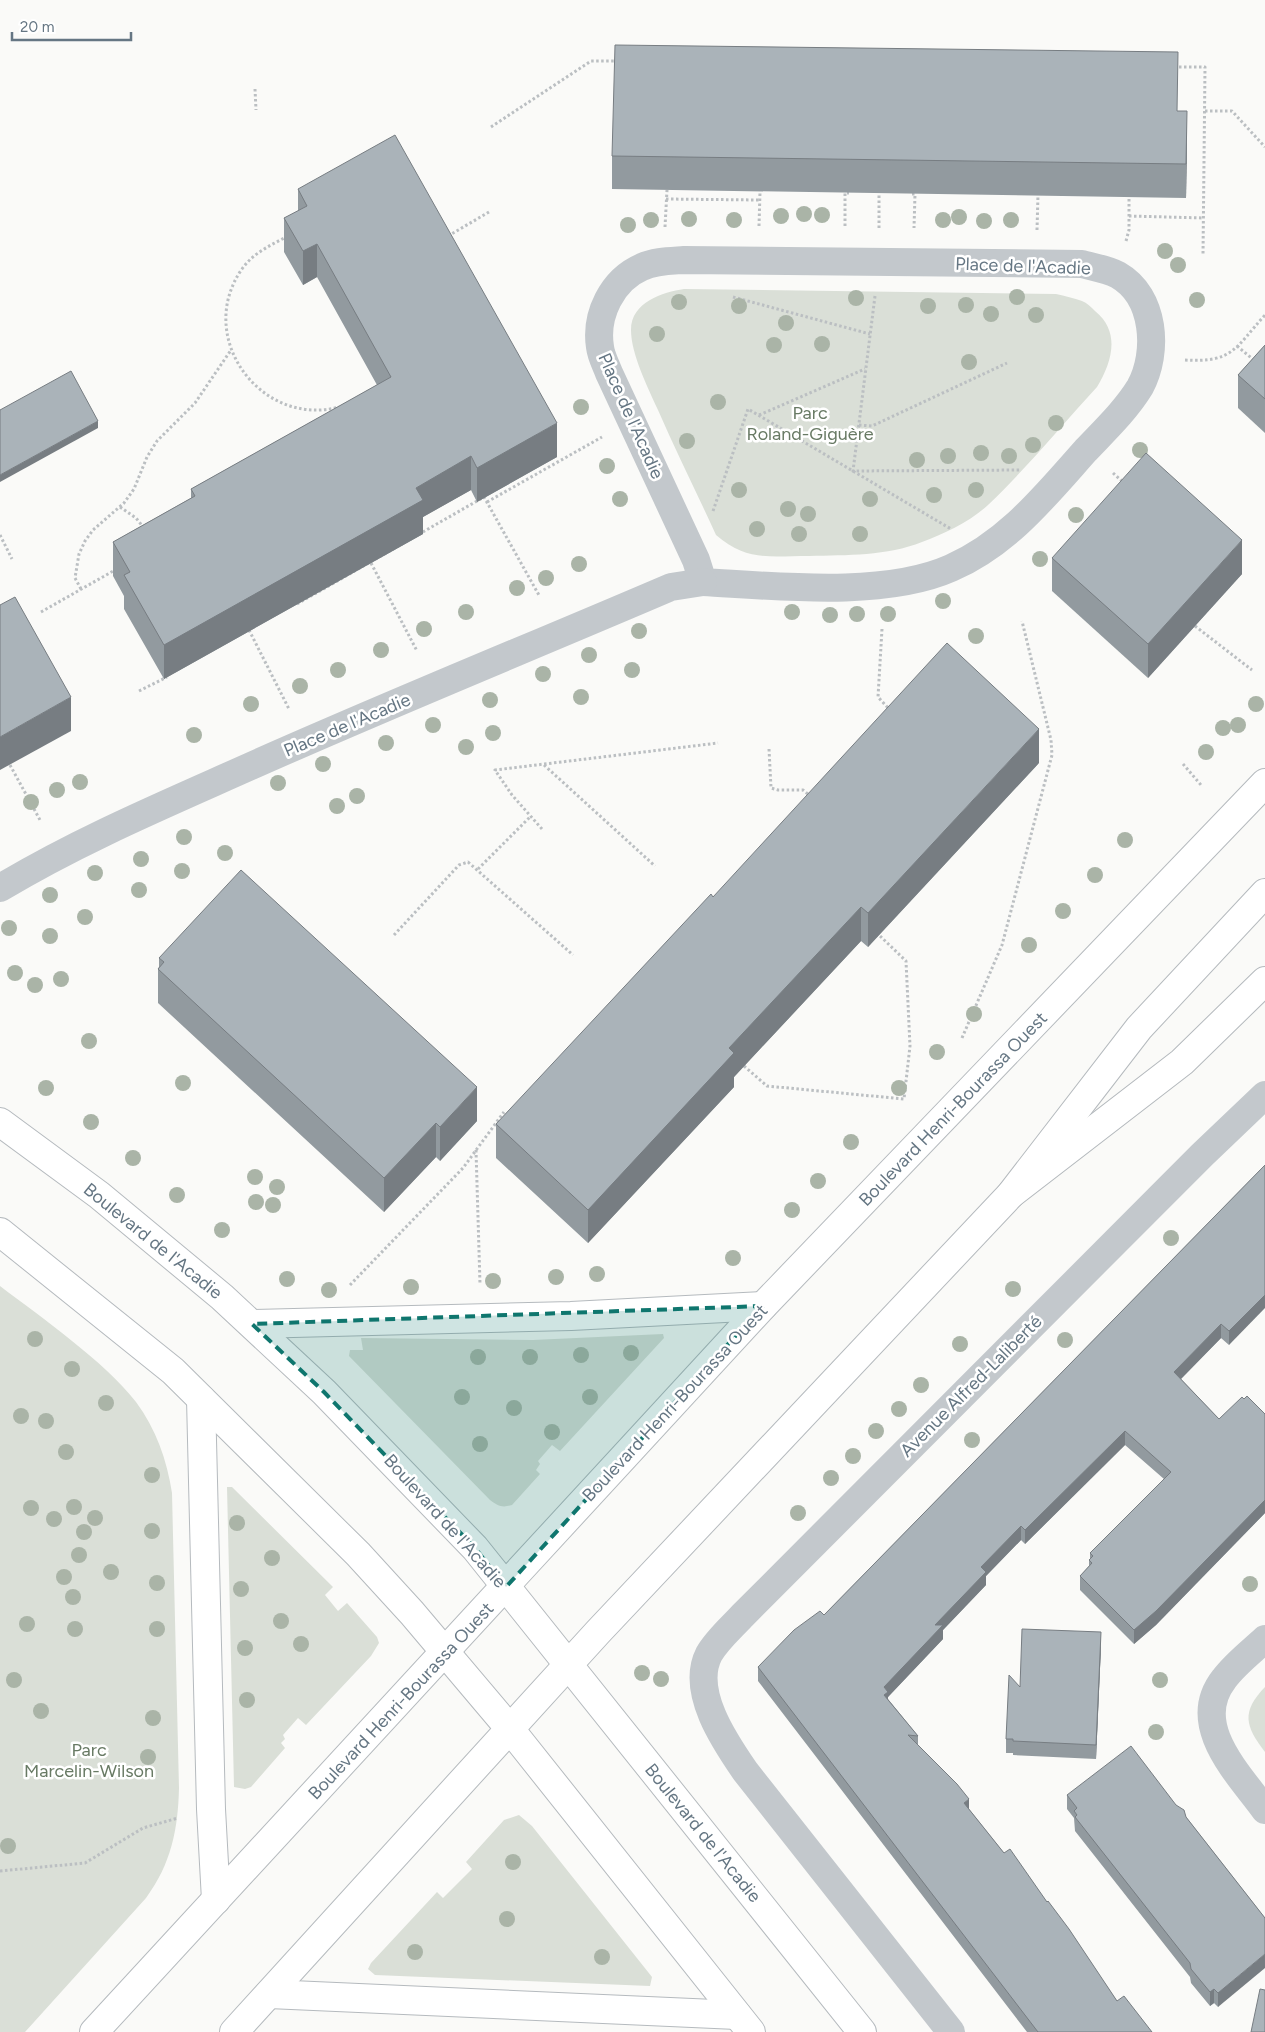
<svg xmlns="http://www.w3.org/2000/svg" width="1265" height="2032" viewBox="0 0 1265 2032" font-family="Figtree,sans-serif">
<style>
.green{fill:#dadfd7}
.lines{fill:none;stroke-linecap:round;stroke-linejoin:round}
.major-casing{stroke:#b5babe;stroke-width:30}
.highway-casing{stroke:#b4b9bd;stroke-width:30}
.path{stroke:#bbbfc2;stroke-width:3;stroke-dasharray:2.5 2.5;stroke-linecap:butt}
.minor{stroke:#c3c8cc;stroke-width:28}
.major{stroke:#fff;stroke-width:28}
.highway{stroke:#fff;stroke-width:28}
.tree{fill:#aab4a7}
.wall{fill:#929a9f}
.shaded-wall{fill:#777d82}
.building{fill:#aab3b9;stroke:#777d82}
.marked{fill:#0f766e;fill-opacity:0.2;stroke:#0f766e;stroke-width:4;stroke-dasharray:10 6;stroke-linejoin:round}
.labels{text-anchor:middle;stroke-width:5;stroke-linejoin:round;paint-order:stroke}
.street-label{font-size:18px;fill:#657683;stroke:#fff}
.park-label{font-size:18px;fill:#687a64;stroke:#fff}
</style>
<rect width="100%" height="100%" fill="#fafaf8"/>
<g class="green">
<path d="M 684,289 L 1056,294 C 1065,296 1074,298 1082,301 C 1087,303 1091,307 1095,311 C 1121,332 1112,362 1097,387 C 1061,426 1026,469 988,505 C 971,521 944,534 922,542 C 887,556 847,555 809,556 C 771,556 747,562 716,535 C 697,493 676,452 658,410 C 648,388 631,354 631,330 C 631,302 663,292 684,289 Z"/>
<path d="M 0,1286 C 42,1318 104,1361 136,1402 C 156,1429 167,1460 172,1493 L 179,1788 C 178,1830 171,1864 146,1898 L 25,2032 L 0,2032 Z"/>
<path d="M 663,1334 L 664,1338 L 560,1451 L 552,1445 L 538,1461 L 540,1464 L 536,1470 L 540,1474 L 512,1505 C 502,1508 498,1506 490,1500 L 349,1356 L 350,1350 L 363,1350 L 361,1338 L 533,1340 Z"/>
<path d="M 227,1487 L 232,1487 L 333,1587 L 325,1595 L 338,1611 L 347,1603 L 377,1637 L 379,1643 L 371,1656 L 306,1725 L 298,1718 L 283,1735 L 285,1739 L 281,1743 L 285,1748 L 251,1787 L 245,1789 L 234,1787 Z"/>
<path d="M 1265,1687 L 1265,1752 C 1245,1726 1241,1712 1265,1687 Z"/>
<path d="M 519,1815 L 532,1826 L 652,1977 L 650,1986 L 375,1975 L 368,1969 L 371,1963 L 437,1892 L 443,1898 L 472,1869 L 466,1862 L 504,1820 Z"/>
</g>
<g class="lines">
<g class="major-casing">
<g id="major">
<path d="M 0,1122 L 99,1195 L 222,1297 L 324,1392 L 475,1548 L 862,2032"/>
<path d="M 0,1232 L 173,1371 L 358,1554 L 412,1613 L 510,1729 L 751,2032"/>
<path d="M 252,1324 L 571,1316 L 763,1306"/>
<path d="M 201,1399 L 211,1809 L 216,1900"/>
<path d="M 269,1994 L 737,2015"/>
<path d="M 94,2032 L 763,1306 L 1265,783"/>
<path d="M 234,2032 L 598,1632 L 1011,1194 L 1139,1028 L 1265,893"/>
</g>
</g>
<g class="highway-casing">
<path id="highway" d="M 1011,1194 L 1182,1062 L 1265,981"/>
</g>
<g class="path">
<path d="M 1174,67 L 1205,67 L 1203,255"/>
<path d="M 255,89 L 256,110"/>
<path d="M 1205,111 L 1232,111 L 1265,147"/>
<path d="M 491,127 L 591,61 L 618,61"/>
<path d="M 912,194 L 915,194 L 914,228"/>
<path d="M 666,199 L 759,200"/>
<path d="M 1129,216 L 1204,218"/>
<path d="M 759,226 L 760,192"/>
<path d="M 845,226 L 845,193 L 849,193"/>
<path d="M 665,227 L 667,190"/>
<path d="M 879,228 L 879,193"/>
<path d="M 1037,230 L 1038,195"/>
<path d="M 288,236 C 271,245 253,253 242,269 C 194,337 261,428 339,407"/>
<path d="M 448,236 L 489,212"/>
<path d="M 1126,241 L 1129,230 L 1129,197"/>
<path d="M 875,296 L 853,471 L 1020,470"/>
<path d="M 733,297 L 870,334"/>
<path d="M 1237,346 L 1255,361"/>
<path d="M 1185,360 C 1233,363 1235,348 1265,315"/>
<path d="M 759,415 L 865,369"/>
<path d="M 859,425 L 872,426 L 1007,363"/>
<path d="M 1113,473 L 1123,482"/>
<path d="M 487,502 L 602,437"/>
<path d="M 120,507 L 136,518 L 144,528"/>
<path d="M 713,511 L 748,409 L 951,529"/>
<path d="M 0,535 L 12,559"/>
<path d="M 371,563 L 417,651"/>
<path d="M 81,589 L 75,578 L 79,554 L 85,541 L 93,530 L 124,503 L 134,489 L 147,457 L 157,441 L 195,403 L 231,350"/>
<path d="M 297,604 L 484,497 L 540,597"/>
<path d="M 41,612 L 115,570"/>
<path d="M 1195,626 L 1252,670"/>
<path d="M 882,629 L 878,697 L 889,709"/>
<path d="M 249,630 L 289,709"/>
<path d="M 139,691 L 167,677"/>
<path d="M 769,749 L 771,788 L 778,790 L 803,790 L 809,795"/>
<path d="M 1183,764 L 1201,785"/>
<path d="M 10,765 L 40,820"/>
<path d="M 544,765 L 655,866"/>
<path d="M 542,829 L 512,795 L 495,770 L 718,743"/>
<path d="M 478,869 L 530,817"/>
<path d="M 394,935 L 459,865 L 468,862 L 573,955"/>
<path d="M 962,1038 L 1002,945 L 1052,755 L 1051,740 L 1022,621"/>
<path d="M 744,1066 L 767,1086 L 904,1099 L 910,1046 L 906,961 L 879,935"/>
<path d="M 476,1150 L 480,1284"/>
<path d="M 350,1285 L 463,1168 L 504,1112"/>
<path d="M 0,1871 L 85,1863 L 143,1828 L 178,1818"/>
</g>
<g class="minor">
<path d="M 684,260 L 1082,264 C 1093,267 1107,269 1118,275 C 1155,296 1159,352 1140,387 C 1126,410 1105,430 1086,450 C 1045,496 1008,543 951,568 C 884,598 775,586 703,582 L 696,560 L 609,373 C 606,365 601,356 600,347 C 595,315 612,280 642,267 C 655,261 670,261 684,260 Z"/>
<path d="M 0,888 C 80,840 166,804 251,766 C 390,704 531,647 671,587 L 703,582"/>
<path d="M 1265,1639 C 1251,1652 1235,1664 1224,1679 C 1188,1725 1239,1774 1265,1810"/>
<path d="M 951,2032 L 745,1771 C 725,1742 690,1691 709,1654 C 717,1640 731,1628 742,1616 L 1202,1155 L 1265,1095"/>
</g>
<use href="#major" class="major"/>
<use href="#highway" class="highway"/>
</g>
<g class="tree">
<circle cx="804" cy="214" r="8"/>
<circle cx="822" cy="215" r="8"/>
<circle cx="781" cy="216" r="8"/>
<circle cx="959" cy="217" r="8"/>
<circle cx="689" cy="219" r="8"/>
<circle cx="651" cy="220" r="8"/>
<circle cx="734" cy="220" r="8"/>
<circle cx="943" cy="220" r="8"/>
<circle cx="1011" cy="220" r="8"/>
<circle cx="984" cy="221" r="8"/>
<circle cx="628" cy="225" r="8"/>
<circle cx="1165" cy="251" r="8"/>
<circle cx="1178" cy="265" r="8"/>
<circle cx="1017" cy="297" r="8"/>
<circle cx="856" cy="298" r="8"/>
<circle cx="1197" cy="300" r="8"/>
<circle cx="679" cy="302" r="8"/>
<circle cx="966" cy="305" r="8"/>
<circle cx="739" cy="306" r="8"/>
<circle cx="928" cy="306" r="8"/>
<circle cx="991" cy="314" r="8"/>
<circle cx="1036" cy="315" r="8"/>
<circle cx="786" cy="323" r="8"/>
<circle cx="657" cy="334" r="8"/>
<circle cx="822" cy="344" r="8"/>
<circle cx="774" cy="345" r="8"/>
<circle cx="969" cy="362" r="8"/>
<circle cx="718" cy="402" r="8"/>
<circle cx="581" cy="407" r="8"/>
<circle cx="1056" cy="423" r="8"/>
<circle cx="687" cy="441" r="8"/>
<circle cx="1033" cy="445" r="8"/>
<circle cx="1140" cy="450" r="8"/>
<circle cx="981" cy="453" r="8"/>
<circle cx="948" cy="456" r="8"/>
<circle cx="1009" cy="456" r="8"/>
<circle cx="917" cy="460" r="8"/>
<circle cx="607" cy="466" r="8"/>
<circle cx="739" cy="490" r="8"/>
<circle cx="976" cy="490" r="8"/>
<circle cx="934" cy="495" r="8"/>
<circle cx="620" cy="499" r="8"/>
<circle cx="870" cy="499" r="8"/>
<circle cx="788" cy="509" r="8"/>
<circle cx="808" cy="514" r="8"/>
<circle cx="1076" cy="515" r="8"/>
<circle cx="757" cy="529" r="8"/>
<circle cx="799" cy="534" r="8"/>
<circle cx="860" cy="534" r="8"/>
<circle cx="1040" cy="559" r="8"/>
<circle cx="579" cy="564" r="8"/>
<circle cx="546" cy="578" r="8"/>
<circle cx="517" cy="588" r="8"/>
<circle cx="943" cy="601" r="8"/>
<circle cx="466" cy="612" r="8"/>
<circle cx="792" cy="612" r="8"/>
<circle cx="857" cy="614" r="8"/>
<circle cx="888" cy="614" r="8"/>
<circle cx="830" cy="615" r="8"/>
<circle cx="424" cy="629" r="8"/>
<circle cx="639" cy="631" r="8"/>
<circle cx="976" cy="636" r="8"/>
<circle cx="381" cy="650" r="8"/>
<circle cx="589" cy="655" r="8"/>
<circle cx="338" cy="670" r="8"/>
<circle cx="632" cy="670" r="8"/>
<circle cx="543" cy="674" r="8"/>
<circle cx="300" cy="686" r="8"/>
<circle cx="581" cy="697" r="8"/>
<circle cx="490" cy="700" r="8"/>
<circle cx="251" cy="704" r="8"/>
<circle cx="1256" cy="704" r="8"/>
<circle cx="433" cy="725" r="8"/>
<circle cx="1238" cy="725" r="8"/>
<circle cx="1223" cy="728" r="8"/>
<circle cx="493" cy="733" r="8"/>
<circle cx="194" cy="735" r="8"/>
<circle cx="386" cy="743" r="8"/>
<circle cx="466" cy="747" r="8"/>
<circle cx="1206" cy="752" r="8"/>
<circle cx="323" cy="764" r="8"/>
<circle cx="80" cy="782" r="8"/>
<circle cx="278" cy="783" r="8"/>
<circle cx="57" cy="790" r="8"/>
<circle cx="357" cy="796" r="8"/>
<circle cx="31" cy="802" r="8"/>
<circle cx="337" cy="806" r="8"/>
<circle cx="184" cy="837" r="8"/>
<circle cx="1125" cy="840" r="8"/>
<circle cx="225" cy="853" r="8"/>
<circle cx="141" cy="859" r="8"/>
<circle cx="182" cy="871" r="8"/>
<circle cx="95" cy="873" r="8"/>
<circle cx="1095" cy="875" r="8"/>
<circle cx="139" cy="890" r="8"/>
<circle cx="50" cy="895" r="8"/>
<circle cx="1063" cy="911" r="8"/>
<circle cx="85" cy="917" r="8"/>
<circle cx="9" cy="928" r="8"/>
<circle cx="50" cy="936" r="8"/>
<circle cx="1029" cy="945" r="8"/>
<circle cx="15" cy="973" r="8"/>
<circle cx="61" cy="979" r="8"/>
<circle cx="35" cy="985" r="8"/>
<circle cx="974" cy="1014" r="8"/>
<circle cx="89" cy="1041" r="8"/>
<circle cx="937" cy="1052" r="8"/>
<circle cx="183" cy="1083" r="8"/>
<circle cx="46" cy="1088" r="8"/>
<circle cx="899" cy="1088" r="8"/>
<circle cx="91" cy="1122" r="8"/>
<circle cx="851" cy="1142" r="8"/>
<circle cx="133" cy="1158" r="8"/>
<circle cx="255" cy="1177" r="8"/>
<circle cx="818" cy="1181" r="8"/>
<circle cx="277" cy="1187" r="8"/>
<circle cx="177" cy="1195" r="8"/>
<circle cx="256" cy="1202" r="8"/>
<circle cx="273" cy="1205" r="8"/>
<circle cx="792" cy="1210" r="8"/>
<circle cx="222" cy="1230" r="8"/>
<circle cx="1171" cy="1238" r="8"/>
<circle cx="733" cy="1258" r="8"/>
<circle cx="597" cy="1274" r="8"/>
<circle cx="556" cy="1277" r="8"/>
<circle cx="287" cy="1279" r="8"/>
<circle cx="493" cy="1281" r="8"/>
<circle cx="411" cy="1287" r="8"/>
<circle cx="1013" cy="1289" r="8"/>
<circle cx="329" cy="1290" r="8"/>
<circle cx="35" cy="1339" r="8"/>
<circle cx="1065" cy="1340" r="8"/>
<circle cx="960" cy="1344" r="8"/>
<circle cx="631" cy="1353" r="8"/>
<circle cx="581" cy="1355" r="8"/>
<circle cx="478" cy="1357" r="8"/>
<circle cx="530" cy="1357" r="8"/>
<circle cx="72" cy="1369" r="8"/>
<circle cx="921" cy="1385" r="8"/>
<circle cx="462" cy="1397" r="8"/>
<circle cx="590" cy="1397" r="8"/>
<circle cx="106" cy="1403" r="8"/>
<circle cx="514" cy="1408" r="8"/>
<circle cx="899" cy="1409" r="8"/>
<circle cx="21" cy="1416" r="8"/>
<circle cx="46" cy="1421" r="8"/>
<circle cx="876" cy="1431" r="8"/>
<circle cx="552" cy="1432" r="8"/>
<circle cx="972" cy="1440" r="8"/>
<circle cx="480" cy="1444" r="8"/>
<circle cx="66" cy="1452" r="8"/>
<circle cx="853" cy="1456" r="8"/>
<circle cx="152" cy="1475" r="8"/>
<circle cx="831" cy="1478" r="8"/>
<circle cx="74" cy="1507" r="8"/>
<circle cx="31" cy="1508" r="8"/>
<circle cx="798" cy="1513" r="8"/>
<circle cx="95" cy="1518" r="8"/>
<circle cx="54" cy="1519" r="8"/>
<circle cx="237" cy="1523" r="8"/>
<circle cx="152" cy="1531" r="8"/>
<circle cx="84" cy="1532" r="8"/>
<circle cx="79" cy="1555" r="8"/>
<circle cx="272" cy="1558" r="8"/>
<circle cx="111" cy="1572" r="8"/>
<circle cx="64" cy="1577" r="8"/>
<circle cx="157" cy="1583" r="8"/>
<circle cx="1250" cy="1584" r="8"/>
<circle cx="241" cy="1589" r="8"/>
<circle cx="73" cy="1597" r="8"/>
<circle cx="281" cy="1621" r="8"/>
<circle cx="27" cy="1624" r="8"/>
<circle cx="75" cy="1629" r="8"/>
<circle cx="157" cy="1629" r="8"/>
<circle cx="301" cy="1644" r="8"/>
<circle cx="245" cy="1648" r="8"/>
<circle cx="642" cy="1673" r="8"/>
<circle cx="661" cy="1679" r="8"/>
<circle cx="14" cy="1680" r="8"/>
<circle cx="1160" cy="1680" r="8"/>
<circle cx="247" cy="1700" r="8"/>
<circle cx="41" cy="1711" r="8"/>
<circle cx="153" cy="1718" r="8"/>
<circle cx="1156" cy="1732" r="8"/>
<circle cx="148" cy="1757" r="8"/>
<circle cx="8" cy="1846" r="8"/>
<circle cx="513" cy="1862" r="8"/>
<circle cx="507" cy="1919" r="8"/>
<circle cx="415" cy="1952" r="8"/>
<circle cx="602" cy="1957" r="8"/>
</g>
<g class="wall">
<path d="M 1177,111 L 1187,145 L 1186,198 L 612,189 L 612,156 Z"/>
<path d="M 298,189 L 557,457 L 477,502 L 471,490 L 423,517 L 423,534 L 164,679 L 124,609 L 124,596 L 113,576 L 113,542 L 191,498 L 191,489 L 377,385 L 317,277 L 303,285 L 284,252 L 284,218 L 298,211 Z"/>
<path d="M 1265,345 L 1265,433 L 1238,408 L 1238,375 Z"/>
<path d="M 1052,558 L 1242,574 L 1148,678 L 1052,591 Z"/>
<path d="M 1039,763 L 868,947 L 861,941 L 734,1077 L 734,1087 L 588,1243 L 496,1158 L 496,1124 Z"/>
<path d="M 159,958 L 477,1121 L 440,1161 L 436,1157 L 384,1212 L 158,1003 L 158,969 L 159,967 Z"/>
<path d="M 1265,1165 L 1229,1345 L 1221,1338 L 1181,1379 L 1219,1419 L 1265,1414 L 1265,1513 L 1156,1625 L 1134,1644 L 1080,1590 L 1080,1576 L 1089,1566 L 1089,1560 L 1090,1559 L 1090,1553 L 1164,1479 L 1125,1445 L 1025,1544 L 1021,1540 L 986,1576 L 986,1585 L 943,1630 L 943,1639 L 888,1697 L 888,1699 L 918,1736 L 918,1745 L 1004,1853 L 1047,1902 L 1117,2001 L 1152,2032 L 1027,2032 L 758,1681 L 758,1667 L 824,1615 Z"/>
<path d="M 1101,1646 L 1096,1759 L 1013,1755 L 1013,1753 L 1006,1753 L 1006,1739 Z"/>
<path d="M 1067,1795 L 1186,1817 L 1265,1918 L 1218,2007 L 1214,2003 L 1210,2006 L 1191,1983 L 1190,1977 L 1075,1831 L 1074,1818 L 1067,1809 Z"/>
</g>
<g class="shaded-wall">
<path d="M 1187,111 L 1187,145 L 1186,198 L 1186,164 Z"/>
<path d="M 317,244 L 317,277 L 303,285 L 303,251 Z"/>
<path d="M 98,421 L 98,428 L 0,482 L 0,475 Z"/>
<path d="M 557,423 L 557,457 L 477,502 L 477,468 Z"/>
<path d="M 471,456 L 471,490 L 423,517 L 423,534 L 164,679 L 164,645 L 416,488 Z"/>
<path d="M 1242,540 L 1242,574 L 1148,678 L 1148,644 Z"/>
<path d="M 71,697 L 71,731 L 0,770 L 0,737 Z"/>
<path d="M 1039,729 L 1039,763 L 868,947 L 868,913 Z"/>
<path d="M 861,907 L 861,941 L 734,1077 L 734,1087 L 588,1243 L 588,1210 L 729,1048 Z"/>
<path d="M 477,1087 L 477,1121 L 440,1161 L 440,1127 Z"/>
<path d="M 436,1123 L 436,1157 L 384,1212 L 384,1178 Z"/>
<path d="M 1265,1295 L 1265,1308 L 1229,1345 L 1229,1331 Z"/>
<path d="M 1221,1324 L 1221,1338 L 1174,1386 L 1174,1372 Z"/>
<path d="M 1125,1431 L 1125,1445 L 1025,1544 L 1025,1530 Z"/>
<path d="M 1265,1500 L 1265,1513 L 1156,1625 L 1134,1644 L 1134,1630 Z"/>
<path d="M 1021,1526 L 1021,1540 L 986,1576 L 986,1585 L 943,1630 L 943,1639 L 888,1697 L 888,1706 L 884,1708 L 884,1687 L 981,1567 Z"/>
<path d="M 1101,1632 L 1101,1646 L 1096,1759 L 1096,1745 Z"/>
<path d="M 969,1799 L 969,1813 L 964,1803 Z"/>
<path d="M 1265,1954 L 1265,1968 L 1218,2007 L 1218,1993 Z"/>
<path d="M 1214,1989 L 1214,2003 L 1210,2006 L 1210,1992 Z"/>
</g>
<g class="building">
<path d="M 615,45 L 1178,52 L 1177,111 L 1187,111 L 1186,164 L 612,156 Z"/>
<path d="M 395,135 L 557,423 L 477,468 L 471,456 L 416,488 L 423,500 L 164,645 L 124,575 L 130,572 L 113,542 L 195,496 L 191,489 L 391,377 L 317,244 L 303,251 L 284,218 L 307,206 L 298,189 Z"/>
<path d="M 1265,345 L 1265,399 L 1238,375 Z"/>
<path d="M 71,371 L 98,421 L 0,475 L 0,410 Z"/>
<path d="M 1146,453 L 1242,540 L 1148,644 L 1052,558 Z"/>
<path d="M 15,597 L 71,697 L 0,737 L 0,605 Z"/>
<path d="M 947,643 L 1039,729 L 868,913 L 861,907 L 729,1048 L 734,1053 L 588,1210 L 496,1124 L 711,894 L 713,897 Z"/>
<path d="M 241,870 L 477,1087 L 440,1127 L 436,1123 L 384,1178 L 158,969 L 164,962 L 159,958 Z"/>
<path d="M 1265,1165 L 1265,1295 L 1229,1331 L 1221,1324 L 1174,1372 L 1219,1419 L 1242,1397 L 1244,1399 L 1247,1396 L 1265,1414 L 1265,1500 L 1156,1611 L 1134,1630 L 1080,1576 L 1092,1563 L 1089,1560 L 1093,1556 L 1090,1553 L 1171,1472 L 1125,1431 L 1025,1530 L 1021,1526 L 981,1567 L 986,1572 L 935,1625 L 943,1625 L 884,1687 L 888,1692 L 884,1695 L 918,1736 L 908,1735 L 957,1784 L 969,1799 L 964,1803 L 1004,1853 L 1010,1849 L 1047,1902 L 1048,1901 L 1069,1929 L 1117,2001 L 1124,1996 L 1152,2032 L 1038,2032 L 758,1667 L 794,1630 L 820,1611 L 824,1615 Z"/>
<path d="M 1022,1629 L 1101,1632 L 1096,1745 L 1013,1741 L 1013,1739 L 1006,1739 L 1009,1675 L 1020,1687 Z"/>
<path d="M 1131,1746 L 1176,1805 L 1184,1810 L 1186,1817 L 1265,1918 L 1265,1954 L 1218,1993 L 1214,1989 L 1210,1992 L 1191,1969 L 1190,1963 L 1075,1817 L 1077,1815 L 1074,1811 L 1077,1808 L 1067,1795 Z"/>
<path d="M 1260,1989 L 1265,1990 L 1265,2032 L 1251,2032 Z"/>
</g>
<path class="marked" d="M 763,1306 L 506,1587 L 475,1548 L 324,1392 L 252,1324 Z"/>
<g class="labels">
<g class="street-label">
<text transform="translate(1023 266) rotate(2)" y="6">Place de l'Acadie</text>
<text transform="translate(631 416) rotate(66)" y="6">Place de l'Acadie</text>
<text transform="translate(347 725) rotate(-23)" y="6">Place de l'Acadie</text>
<text transform="translate(953 1109) rotate(-46)" y="6">Boulevard Henri-Bourassa Ouest</text>
<text transform="translate(153 1241) rotate(39)" y="6">Boulevard de l'Acadie</text>
<text transform="translate(971 1386) rotate(-45)" y="6">Avenue Alfred-Laliberté</text>
<text transform="translate(675 1403) rotate(-47)" y="6">Boulevard Henri-Bourassa Ouest</text>
<text transform="translate(445 1521) rotate(48)" y="6">Boulevard de l'Acadie</text>
<text transform="translate(401 1701) rotate(-47)" y="6">Boulevard Henri-Bourassa Ouest</text>
<text transform="translate(703 1833) rotate(51)" y="6">Boulevard de l'Acadie</text>
</g>
<g class="park-label">
<text x="810" y="419">Parc<tspan x="810" dy="21">Roland-Giguère</tspan></text>
<text x="89" y="1756">Parc<tspan x="89" dy="21">Marcelin-Wilson</tspan></text>
</g>
</g>
<path d="M12 32v8h119v-8" fill="none" stroke="#657683" stroke-width="2.5"/>
<text x="20" y="32" font-size="15" fill="#657683" stroke="#ffffff" stroke-width="4" paint-order="stroke">20 m</text>
</svg>
